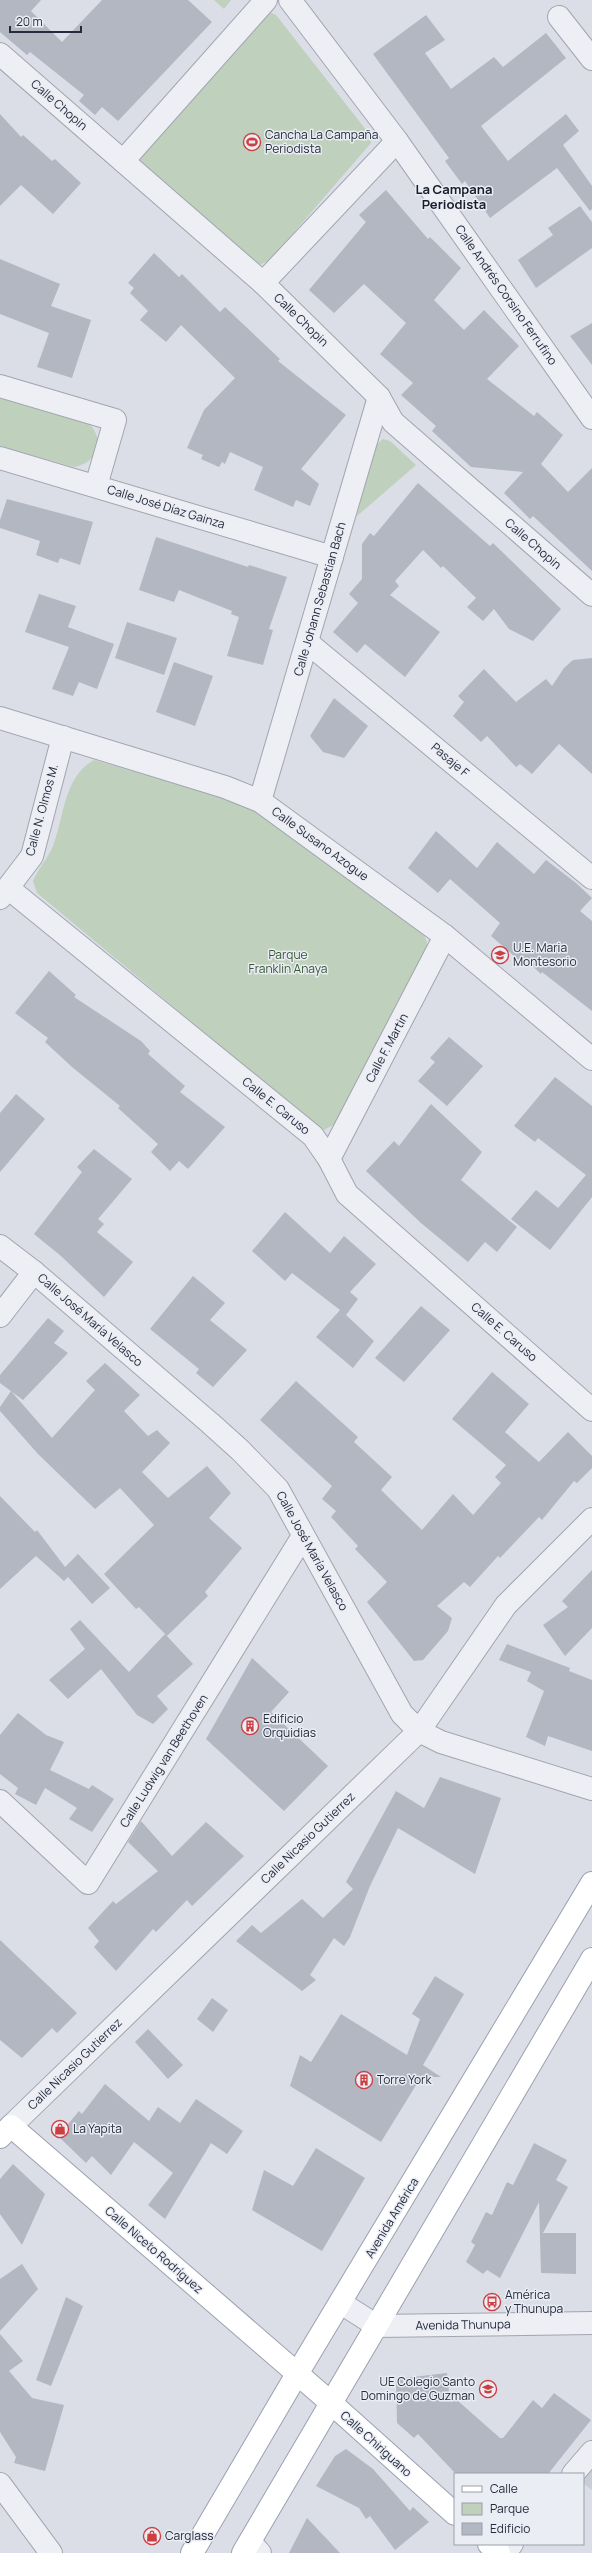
<svg xmlns="http://www.w3.org/2000/svg" width="592" height="2553" viewBox="0 0 592 2553" font-family="Manrope,sans-serif">
<style>
.built{fill:#c9cdd8}
.green{fill:#bfd0bc}
.building{fill:#b3b7c2}
.lines{fill:none;stroke-linecap:round;stroke-linejoin:round}
.minor-casing{stroke:#a1a5b0;stroke-width:24}
.major-casing{stroke:#9ba1b1;stroke-width:24}
.minor{stroke:#eeeff4;stroke-width:22}
.major{stroke:#fff;stroke-width:22}
.labels{text-anchor:middle;stroke-width:3;stroke-linejoin:round;paint-order:stroke}
.street-label{font-size:12px;fill:#252b3c;stroke:#eaedf4}
.poi-label{font-size:12px;fill:#252b3c;stroke:#eaedf4;text-anchor:start}
.park-label{font-size:12px;fill:#355733;stroke:#eaedf4}
.neighbourhood-label{font-size:13px;font-weight:bold;fill:#181c2c;stroke:#eaedf4}
</style>
<rect width="100%" height="100%" fill="#dbdee6"/>
<path class="built" d="M 592,2468 L 592,2490 L 583,2483 L 583,2479 Z"/>
<g class="green">
<path d="M 214,0 L 231,0 L 224,9 Z"/>
<path d="M 269,12 L 276,15 L 370,135 L 371,143 L 271,259 L 260,265 L 254,266 L 140,162 L 140,156 Z"/>
<path d="M 0,397 L 88,423 C 106,439 98,463 74,467 L 0,446 Z"/>
<path d="M 383,439 L 390,441 L 416,465 L 357,516 L 372,449 Z"/>
<path d="M 94,760 L 221,797 L 279,821 L 422,929 L 427,943 L 426,951 L 335,1124 L 324,1130 L 313,1123 L 37,893 L 33,881 C 38,869 48,858 53,846 C 64,817 64,776 94,760 Z"/>
</g>
<g class="building">
<path d="M 0,0 L 41,0 L 31,11 L 62,42 L 102,0 L 188,0 L 212,22 L 118,121 L 102,107 L 95,115 L 79,101 L 84,95 L 30,52 L 27,55 L 0,32 Z"/>
<path d="M 426,15 L 445,40 L 425,53 L 451,89 L 494,57 L 503,67 L 546,33 L 566,58 L 481,126 L 508,161 L 566,114 L 579,131 L 563,145 L 592,186 L 592,209 L 590,211 L 557,168 L 490,218 L 465,181 L 462,184 L 445,161 L 449,158 L 373,54 Z"/>
<path d="M 0,114 L 21,137 L 23,135 L 52,161 L 55,159 L 81,183 L 53,214 L 21,185 L 0,206 Z"/>
<path d="M 386,190 L 428,239 L 430,237 L 461,268 L 434,300 L 464,330 L 484,310 L 519,346 L 487,379 L 534,416 L 537,412 L 563,435 L 541,464 L 568,492 L 592,468 L 592,571 L 533,516 L 530,519 L 504,493 L 523,472 L 471,467 L 432,431 L 436,426 L 401,395 L 413,383 L 380,354 L 406,323 L 364,284 L 334,313 L 309,290 L 366,222 L 359,215 Z"/>
<path d="M 580,206 L 592,222 L 592,248 L 536,288 L 518,260 L 553,235 L 548,228 Z"/>
<path d="M 154,253 L 179,277 L 182,274 L 220,312 L 225,307 L 280,359 L 278,361 L 346,415 L 301,469 L 319,484 L 310,506 L 296,500 L 293,507 L 254,490 L 263,467 L 230,452 L 225,464 L 222,462 L 219,467 L 201,459 L 203,455 L 187,448 L 204,410 L 235,378 L 181,325 L 166,342 L 140,320 L 148,311 L 130,293 L 134,288 L 128,283 Z"/>
<path d="M 0,259 L 60,284 L 51,306 L 91,320 L 72,378 L 37,367 L 49,333 L 0,314 Z"/>
<path d="M 592,323 L 592,365 L 570,336 Z"/>
<path d="M 418,483 L 490,546 L 493,543 L 561,609 L 533,641 L 509,629 L 494,609 L 483,621 L 467,607 L 476,598 L 443,566 L 441,568 L 423,550 L 395,581 L 399,586 L 390,595 L 440,632 L 405,677 L 365,644 L 357,653 L 333,632 L 358,603 L 349,594 L 362,579 L 362,544 L 370,533 L 374,536 Z"/>
<path d="M 7,499 L 93,522 L 80,565 L 60,558 L 58,563 L 36,555 L 40,541 L 0,528 L 0,520 Z"/>
<path d="M 156,537 L 248,567 L 249,565 L 287,577 L 269,629 L 273,630 L 263,665 L 227,656 L 239,617 L 231,614 L 232,611 L 179,590 L 174,602 L 139,590 Z"/>
<path d="M 39,594 L 76,606 L 68,627 L 114,644 L 97,689 L 79,682 L 73,696 L 52,689 L 69,647 L 25,632 Z"/>
<path d="M 127,622 L 177,638 L 164,675 L 115,658 Z"/>
<path d="M 592,658 L 592,774 L 559,744 L 532,774 L 520,764 L 516,767 L 487,736 L 481,742 L 453,716 L 464,702 L 458,696 L 484,669 L 516,702 L 546,679 L 552,686 L 564,668 L 573,660 Z"/>
<path d="M 174,662 L 213,676 L 195,726 L 156,712 Z"/>
<path d="M 334,698 L 368,726 L 344,758 L 323,752 L 310,736 Z"/>
<path d="M 436,831 L 477,868 L 497,842 L 534,874 L 546,860 L 576,883 L 592,898 L 580,911 L 592,921 L 592,1011 L 542,972 L 541,974 L 523,957 L 520,961 L 491,936 L 500,923 L 450,879 L 438,893 L 408,868 Z"/>
<path d="M 49,971 L 76,995 L 74,997 L 141,1041 L 150,1051 L 148,1054 L 185,1086 L 180,1092 L 225,1127 L 188,1169 L 179,1161 L 170,1171 L 151,1152 L 158,1144 L 118,1108 L 120,1106 L 72,1067 L 45,1042 L 48,1038 L 15,1013 Z"/>
<path d="M 449,1037 L 483,1066 L 447,1106 L 418,1081 L 435,1062 L 430,1058 Z"/>
<path d="M 555,1077 L 592,1106 L 592,1197 L 550,1250 L 511,1219 L 536,1190 L 558,1208 L 586,1175 L 538,1138 L 535,1142 L 514,1126 Z"/>
<path d="M 16,1094 L 45,1119 L 0,1172 L 0,1113 Z"/>
<path d="M 431,1104 L 482,1152 L 461,1180 L 517,1227 L 497,1252 L 485,1242 L 468,1262 L 421,1223 L 366,1171 L 394,1141 L 399,1146 Z"/>
<path d="M 94,1149 L 132,1179 L 98,1219 L 104,1224 L 97,1232 L 133,1262 L 104,1297 L 61,1256 L 34,1234 L 82,1172 L 77,1167 Z"/>
<path d="M 285,1212 L 330,1253 L 344,1236 L 376,1264 L 350,1292 L 358,1299 L 346,1315 L 374,1341 L 353,1368 L 316,1337 L 340,1310 L 292,1273 L 285,1281 L 252,1251 Z"/>
<path d="M 193,1276 L 225,1303 L 210,1320 L 247,1350 L 213,1387 L 196,1373 L 199,1369 L 150,1329 Z"/>
<path d="M 421,1306 L 450,1330 L 404,1382 L 375,1358 Z"/>
<path d="M 48,1318 L 64,1331 L 54,1343 L 68,1353 L 23,1400 L 0,1383 L 0,1375 Z"/>
<path d="M 105,1363 L 140,1395 L 124,1411 L 148,1436 L 157,1430 L 170,1443 L 142,1472 L 168,1498 L 207,1466 L 231,1493 L 209,1518 L 242,1548 L 205,1592 L 208,1596 L 167,1636 L 139,1607 L 136,1609 L 104,1574 L 154,1525 L 120,1488 L 95,1509 L 38,1454 L 0,1411 L 0,1407 L 11,1391 L 52,1438 L 95,1390 L 86,1381 Z"/>
<path d="M 492,1372 L 529,1404 L 505,1432 L 539,1462 L 568,1432 L 592,1456 L 592,1468 L 577,1483 L 574,1481 L 542,1520 L 539,1517 L 500,1558 L 498,1556 L 470,1587 L 464,1582 L 437,1606 L 452,1618 L 448,1631 L 423,1660 L 414,1661 L 367,1602 L 387,1582 L 355,1549 L 358,1546 L 331,1517 L 336,1511 L 322,1499 L 332,1486 L 260,1420 L 296,1381 L 358,1437 L 354,1442 L 392,1477 L 381,1490 L 422,1530 L 453,1494 L 473,1515 L 501,1483 L 495,1477 L 506,1465 L 452,1419 Z"/>
<path d="M 0,1496 L 35,1532 L 37,1530 L 65,1567 L 78,1554 L 110,1588 L 92,1604 L 68,1577 L 64,1581 L 36,1556 L 0,1589 Z"/>
<path d="M 592,1570 L 592,1628 L 565,1656 L 543,1625 L 568,1607 L 562,1601 Z"/>
<path d="M 80,1620 L 129,1672 L 165,1634 L 193,1664 L 157,1696 L 168,1709 L 153,1724 L 137,1715 L 101,1669 L 68,1699 L 49,1680 L 85,1649 L 70,1629 Z"/>
<path d="M 507,1644 L 570,1668 L 569,1671 L 592,1680 L 592,1751 L 548,1736 L 545,1746 L 526,1737 L 544,1691 L 527,1681 L 531,1672 L 499,1660 Z"/>
<path d="M 252,1658 L 289,1692 L 271,1712 L 328,1766 L 284,1811 L 206,1739 Z"/>
<path d="M 18,1713 L 46,1735 L 64,1742 L 50,1770 L 89,1789 L 92,1785 L 114,1799 L 92,1832 L 69,1819 L 77,1808 L 45,1788 L 36,1805 L 15,1794 L 18,1788 L 0,1774 L 0,1735 Z"/>
<path d="M 440,1777 L 501,1798 L 475,1874 L 398,1828 L 370,1886 L 350,1937 L 344,1946 L 334,1938 L 310,1975 L 316,1980 L 302,1991 L 236,1941 L 252,1925 L 261,1933 L 302,1899 L 323,1918 L 353,1889 L 346,1882 L 396,1791 L 424,1808 Z"/>
<path d="M 141,1821 L 172,1856 L 206,1822 L 244,1856 L 192,1906 L 187,1900 L 156,1932 L 153,1929 L 116,1971 L 94,1947 L 99,1941 L 88,1928 L 113,1901 L 116,1904 L 158,1871 L 128,1842 Z"/>
<path d="M 0,1940 L 77,2013 L 57,2033 L 52,2028 L 22,2058 L 0,2040 Z"/>
<path d="M 435,1976 L 464,1994 L 423,2065 L 441,2077 L 421,2077 L 381,2142 L 290,2086 L 300,2055 L 311,2062 L 341,2014 L 407,2055 L 420,2019 L 412,2014 Z"/>
<path d="M 212,1998 L 228,2010 L 213,2032 L 197,2019 Z"/>
<path d="M 148,2029 L 183,2065 L 168,2079 L 135,2042 Z"/>
<path d="M 105,2084 L 149,2121 L 158,2107 L 180,2123 L 196,2099 L 243,2131 L 227,2154 L 211,2143 L 165,2219 L 148,2205 L 173,2173 L 134,2142 L 111,2175 L 92,2156 L 86,2163 L 58,2136 L 79,2111 L 82,2114 Z"/>
<path d="M 534,2143 L 567,2160 L 556,2180 L 568,2187 L 543,2233 L 576,2233 L 576,2274 L 541,2273 L 539,2202 L 500,2278 L 487,2270 L 483,2274 L 466,2262 L 475,2245 L 471,2242 L 486,2212 L 492,2215 L 507,2182 L 513,2185 Z"/>
<path d="M 316,2148 L 365,2178 L 322,2251 L 252,2210 L 264,2170 L 293,2186 Z"/>
<path d="M 13,2164 L 45,2194 L 22,2245 L 0,2214 L 0,2179 Z"/>
<path d="M 22,2264 L 38,2289 L 0,2331 L 0,2279 Z"/>
<path d="M 66,2297 L 83,2306 L 51,2386 L 36,2380 Z"/>
<path d="M 0,2334 L 23,2361 L 9,2371 L 32,2398 L 64,2405 L 45,2471 L 14,2463 L 16,2457 L 0,2432 Z"/>
<path d="M 447,2373 L 449,2393 L 500,2438 L 503,2438 L 533,2400 L 542,2408 L 554,2393 L 591,2420 L 548,2474 L 456,2474 L 418,2434 L 414,2438 L 397,2423 L 396,2379 Z"/>
<path d="M 346,2449 L 373,2469 L 410,2511 L 413,2507 L 429,2522 L 395,2550 L 370,2516 L 366,2519 L 359,2508 L 316,2486 L 335,2456 Z"/>
<path d="M 307,2518 L 340,2553 L 289,2553 Z"/>
</g>
<g class="lines">
<g class="minor-casing">
<g id="minor">
<path d="M 290,0 L 397,141 L 592,418"/>
<path d="M 559,17 L 592,59"/>
<path d="M 0,54 L 263,283 L 379,397 L 393,422 L 592,595"/>
<path d="M 123,161 L 266,0"/>
<path d="M 263,283 L 397,141"/>
<path d="M 0,386 L 115,420 L 96,486"/>
<path d="M 0,458 L 332,557"/>
<path d="M 308,643 L 592,878"/>
<path d="M 0,718 L 225,787 L 260,801 L 445,936 L 592,1059"/>
<path d="M 260,801 L 379,397"/>
<path d="M 8,888 L 313,1136 L 329,1159 L 347,1194 L 592,1410"/>
<path d="M 0,898 L 32,856 L 63,737"/>
<path d="M 329,1159 L 445,936"/>
<path d="M 0,1246 L 34,1272 L 210,1423 L 240,1450 L 278,1489 L 402,1714 L 419,1731 L 441,1742 L 592,1789"/>
<path d="M 0,1316 L 34,1272"/>
<path d="M 0,1801 L 88,1883 L 303,1536"/>
<path d="M 11,2126 L 419,1731 L 506,1605 L 592,1519"/>
<path d="M 341,2303 L 377,2326 L 592,2323"/>
<path d="M 573,2474 L 592,2452"/>
<path d="M 0,2484 L 51,2553"/>
<path d="M 250,2542 L 260,2553"/>
<path d="M 504,2553 L 512,2544"/>
</g>
</g>
<g class="major-casing">
<g id="major">
<path d="M 0,2137 L 11,2126 L 330,2402 L 455,2514"/>
<path d="M 489,2544 L 499,2553"/>
<path d="M 192,2553 L 297,2374 L 592,1883"/>
<path d="M 243,2553 L 592,1959"/>
</g>
</g>
<use href="#minor" class="minor"/>
<use href="#major" class="major"/>
</g>
<defs>
<g id="stadium-ring" transform="scale(0.9)"><circle r="9.5" fill="#eaedf4" stroke="#cd3e41" stroke-width="1.5"/><path d="M0-5a6.5 5 0 1 0 0 10a6.5 5 0 1 0 0-10ZM-3.5-1.8h7v3.6h-7Z" fill="#cd3e41"/></g>
<g id="school-ring" transform="scale(0.9)"><circle r="9.5" fill="#eaedf4" stroke="#cd3e41" stroke-width="1.5"/><path d="M0-5L7-2L0 1L-7-2ZM-4 1L0 2.5L4 1V4Q0 6-4 4Z" fill="#cd3e41"/></g>
<g id="building-ring" transform="scale(0.9)"><circle r="9.5" fill="#eaedf4" stroke="#cd3e41" stroke-width="1.5"/><path d="M-4-6H4V6H1V3H-1V6H-4ZM-2.5-4.3h1.7v1.8h-1.7ZM.8-4.3h1.7v1.8H.8ZM-2.5-1h1.7V.8h-1.7ZM.8-1h1.7V.8H.8Z" fill="#cd3e41"/></g>
<g id="shop-ring" transform="scale(0.9)"><circle r="9.5" fill="#eaedf4" stroke="#cd3e41" stroke-width="1.5"/><path d="M-5-2.5h2.3a2.7 3.5 0 0 1 5.4 0H5L5.5 6h-11ZM-1.5-2.5h3a1.5 2.3 0 0 0-3 0Z" fill="#cd3e41"/></g>
<g id="bus-ring" transform="scale(0.9)"><circle r="9.5" fill="#eaedf4" stroke="#cd3e41" stroke-width="1.5"/><path d="M-5-6H5V4H4V6H2V4H-2V6H-4V4H-5ZM-3.5-4V0h7V-4ZM-3.5 1.2v1.5H-2V1.2ZM2 1.2v1.5H3.5V1.2Z" fill="#cd3e41"/></g>
</defs>
<g fill-rule="evenodd">
<use href="#stadium-ring" x="252" y="142"/>
<use href="#school-ring" x="500" y="955"/>
<use href="#building-ring" x="250" y="1726"/>
<use href="#building-ring" x="364" y="2080"/>
<use href="#shop-ring" x="60" y="2129"/>
<use href="#bus-ring" x="492" y="2302"/>
<use href="#school-ring" x="488" y="2389"/>
<use href="#shop-ring" x="152" y="2536"/>
</g>
<g class="labels">
<g class="street-label">
<text transform="translate(59 105) rotate(41)" y="4">Calle Chopin</text>
<text transform="translate(506 295) rotate(55)" y="4">Calle Andrés Corsino Ferrufino</text>
<text transform="translate(301 320) rotate(44)" y="4">Calle Chopin</text>
<text transform="translate(166 507) rotate(17)" y="4">Calle José Díaz Gainza</text>
<text transform="translate(533 544) rotate(41)" y="4">Calle Chopin</text>
<text transform="translate(320 599) rotate(-74)" y="4">Calle Johann Sebastian Bach</text>
<text transform="translate(450 760) rotate(40)" y="4">Pasaje F</text>
<text transform="translate(42 810) rotate(-75)" y="4">Calle N. Olmos M.</text>
<text transform="translate(320 844) rotate(36)" y="4">Calle Susano Azogue</text>
<text transform="translate(387 1048) rotate(-62)" y="4">Calle F. Martin</text>
<text transform="translate(276 1106) rotate(39)" y="4">Calle E. Caruso</text>
<text transform="translate(90 1320) rotate(41)" y="4">Calle José María Velasco</text>
<text transform="translate(504 1332) rotate(41)" y="4">Calle E. Caruso</text>
<text transform="translate(312 1551) rotate(61)" y="4">Calle José María Velasco</text>
<text transform="translate(164 1761) rotate(-58)" y="4">Calle Ludwig van Beethoven</text>
<text transform="translate(308 1838) rotate(-44)" y="4">Calle Nicasio Gutierrez</text>
<text transform="translate(75 2064) rotate(-44)" y="4">Calle Nicasio Gutierrez</text>
<text transform="translate(392 2218) rotate(-59)" y="4">Avenida América</text>
<text transform="translate(154 2250) rotate(41)" y="4">Calle Niceto Rodríguez</text>
<text transform="translate(463 2325) rotate(-1)" y="4">Avenida Thunupa</text>
<text transform="translate(376 2444) rotate(42)" y="4">Calle Chiriguano</text>
</g>
<g class="poi-label">
<text x="265" y="139">Cancha La Campaña<tspan x="265" dy="14">Periodista</tspan></text>
<text x="513" y="952">U.E. Maria<tspan x="513" dy="14">Montesorio</tspan></text>
<text x="263" y="1723">Edificio<tspan x="263" dy="14">Orquidias</tspan></text>
<text x="377" y="2084">Torre York</text>
<text x="73" y="2133">La Yapita</text>
<text x="505" y="2299">América<tspan x="505" dy="14">y Thunupa</tspan></text>
<text x="475" y="2386" text-anchor="end">UE Colegio Santo<tspan x="475" dy="14">Domingo de Guzman</tspan></text>
<text x="165" y="2540">Carglass</text>
</g>
<g class="park-label">
<text x="288" y="959">Parque<tspan x="288" dy="14">Franklin Anaya</tspan></text>
</g>
<g class="neighbourhood-label">
<text x="454" y="194">La Campana<tspan x="454" dy="15">Periodista</tspan></text>
</g>
</g>
<rect x="454" y="2473" width="130" height="72" fill="#eaedf4" stroke="#9b9faa"/>
<rect x="462" y="2486" width="20" height="6" fill="#ffffff" stroke="#9b9faa"/>
<text x="490" y="2493" font-size="12" fill="#252b3c">Calle</text>
<rect x="462" y="2503" width="20" height="12" fill="#bfd0bc" stroke="#9b9faa"/>
<text x="490" y="2513" font-size="12" fill="#252b3c">Parque</text>
<rect x="462" y="2523" width="20" height="12" fill="#b3b7c2" stroke="#9b9faa"/>
<text x="490" y="2533" font-size="12" fill="#252b3c">Edificio</text>
<path d="M10 26v6h71v-6" fill="none" stroke="#252b3c" stroke-width="2"/>
<text x="16" y="26" font-size="12" fill="#252b3c" stroke="#eaedf4" stroke-width="3" paint-order="stroke">20 m</text>
</svg>
